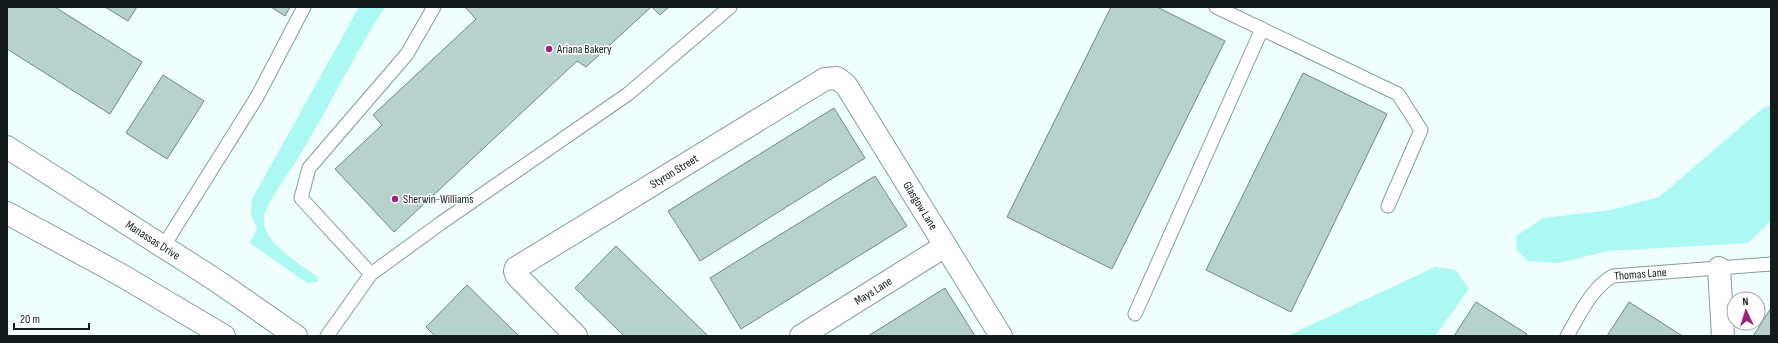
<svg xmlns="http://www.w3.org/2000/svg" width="1778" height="343" viewBox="0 0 1778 343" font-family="'Sofia Sans Condensed',sans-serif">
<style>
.green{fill:#acf9f4}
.building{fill:#b7d1cf;stroke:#708886}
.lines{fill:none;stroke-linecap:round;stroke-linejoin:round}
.service-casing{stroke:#849d9b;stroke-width:15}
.minor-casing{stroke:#849d9b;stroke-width:24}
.secondary-casing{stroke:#849d9b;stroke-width:24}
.service{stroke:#fff;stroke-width:13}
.minor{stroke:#fff;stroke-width:22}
.secondary{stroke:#fff;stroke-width:22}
.poi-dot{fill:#9c237c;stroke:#fff;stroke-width:1.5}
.labels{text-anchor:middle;stroke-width:3;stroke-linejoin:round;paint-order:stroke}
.poi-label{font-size:12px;fill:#131c1c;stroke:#fff;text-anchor:start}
.street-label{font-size:12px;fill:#131c1c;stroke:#fff}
</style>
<rect width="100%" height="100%" fill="#effffe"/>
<g class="green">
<path d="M 359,7 L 385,7 C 353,56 328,110 297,160 C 289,173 265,204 264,218 C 261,241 300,265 317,276 L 317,282 L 307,283 L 250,243 L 257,229 L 251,215 L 252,199 Z"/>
<path d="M 1771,105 L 1771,221 L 1748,243 L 1608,251 L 1558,263 L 1528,261 L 1517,250 L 1516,236 L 1543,218 L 1611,210 L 1659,197 L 1763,108 Z"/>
<path d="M 1435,267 L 1456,270 L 1469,289 L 1435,336 L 1287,336 Z"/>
</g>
<g class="building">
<path d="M 7,7 L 55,7 L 142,62 L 110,114 L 7,49 Z"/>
<path d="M 105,7 L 137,7 L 128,21 Z"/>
<path d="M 271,7 L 290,7 L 285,16 Z"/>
<path d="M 467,7 L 651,7 L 586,67 L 577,61 L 394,232 L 335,169 L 382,125 L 373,115 L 476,19 L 466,8 Z"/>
<path d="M 652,7 L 669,7 L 660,15 Z"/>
<path d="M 1111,7 L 1157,7 L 1225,41 L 1112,269 L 1007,217 Z"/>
<path d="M 1303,73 L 1387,114 L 1291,312 L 1206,270 Z"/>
<path d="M 163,75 L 204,101 L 167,159 L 126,133 Z"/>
<path d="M 834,108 L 865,158 L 700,261 L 668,211 Z"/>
<path d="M 875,176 L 907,226 L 741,329 L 710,278 Z"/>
<path d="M 616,246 L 708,336 L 624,336 L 575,288 Z"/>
<path d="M 467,285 L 519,336 L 435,336 L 426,327 Z"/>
<path d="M 945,288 L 975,336 L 868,336 Z"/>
<path d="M 1476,302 L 1527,334 L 1526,336 L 1454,336 Z"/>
<path d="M 1629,302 L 1681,335 L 1680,336 L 1607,336 Z"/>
<path d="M 1771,308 L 1771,336 L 1753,336 Z"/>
</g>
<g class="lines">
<g class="service-casing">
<g id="service">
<path d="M 1216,7 L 1398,94 L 1421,130 L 1388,206"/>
<path d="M 163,247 L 257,97 L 304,7"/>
<path d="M 371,274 L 301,198 L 309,168 L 407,54 L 434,7"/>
<path d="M 1135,314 L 1262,29"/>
<path d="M 327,336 L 371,274 L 441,223 L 628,94 L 730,7"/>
<path id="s1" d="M 1567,336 C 1579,316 1591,288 1613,276 L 1771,264"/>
</g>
</g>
<g class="minor-casing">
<g id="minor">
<path d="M 1719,268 L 1723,336"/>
<path id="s2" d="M 576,336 L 517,276 L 515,271 L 516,268 L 825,79 L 837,78 L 846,85 L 1001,336"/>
<path id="s3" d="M 801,336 L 945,246"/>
</g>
</g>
<g class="secondary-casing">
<g id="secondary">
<path id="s4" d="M 7,147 L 214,279 L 296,336"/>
<path d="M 7,213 L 121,275 L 224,336"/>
</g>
</g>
<use href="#service" class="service"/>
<use href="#minor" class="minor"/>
<use href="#secondary" class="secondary"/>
</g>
<g class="poi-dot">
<circle cx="549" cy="49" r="4"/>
<circle cx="395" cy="199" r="4"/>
</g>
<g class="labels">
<g class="poi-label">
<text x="557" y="53">Ariana Bakery</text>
<text x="403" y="203">Sherwin-Williams</text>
</g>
<g class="street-label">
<text dy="4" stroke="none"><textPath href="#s2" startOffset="278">Styron Street</textPath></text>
<text dy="4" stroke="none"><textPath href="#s2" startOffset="620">Glasgow Lane</textPath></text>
<text dy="4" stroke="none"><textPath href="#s4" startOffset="173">Manassas Drive</textPath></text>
<text dy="4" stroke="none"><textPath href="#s1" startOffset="104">Thomas Lane</textPath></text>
<text dy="4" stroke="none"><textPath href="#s3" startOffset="85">Mays Lane</textPath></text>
</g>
</g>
<rect width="1778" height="343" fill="none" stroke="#131c1c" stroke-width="16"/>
<g transform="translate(1746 311) rotate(356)"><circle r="19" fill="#ffffff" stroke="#a1a4a4"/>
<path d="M0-3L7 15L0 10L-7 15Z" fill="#9c237c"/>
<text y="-6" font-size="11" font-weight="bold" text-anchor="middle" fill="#131c1c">N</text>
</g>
<path d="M14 323v6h75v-6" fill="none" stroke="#131c1c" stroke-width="2"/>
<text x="20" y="323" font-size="12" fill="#131c1c" stroke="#ffffff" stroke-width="3" paint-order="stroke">20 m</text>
</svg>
